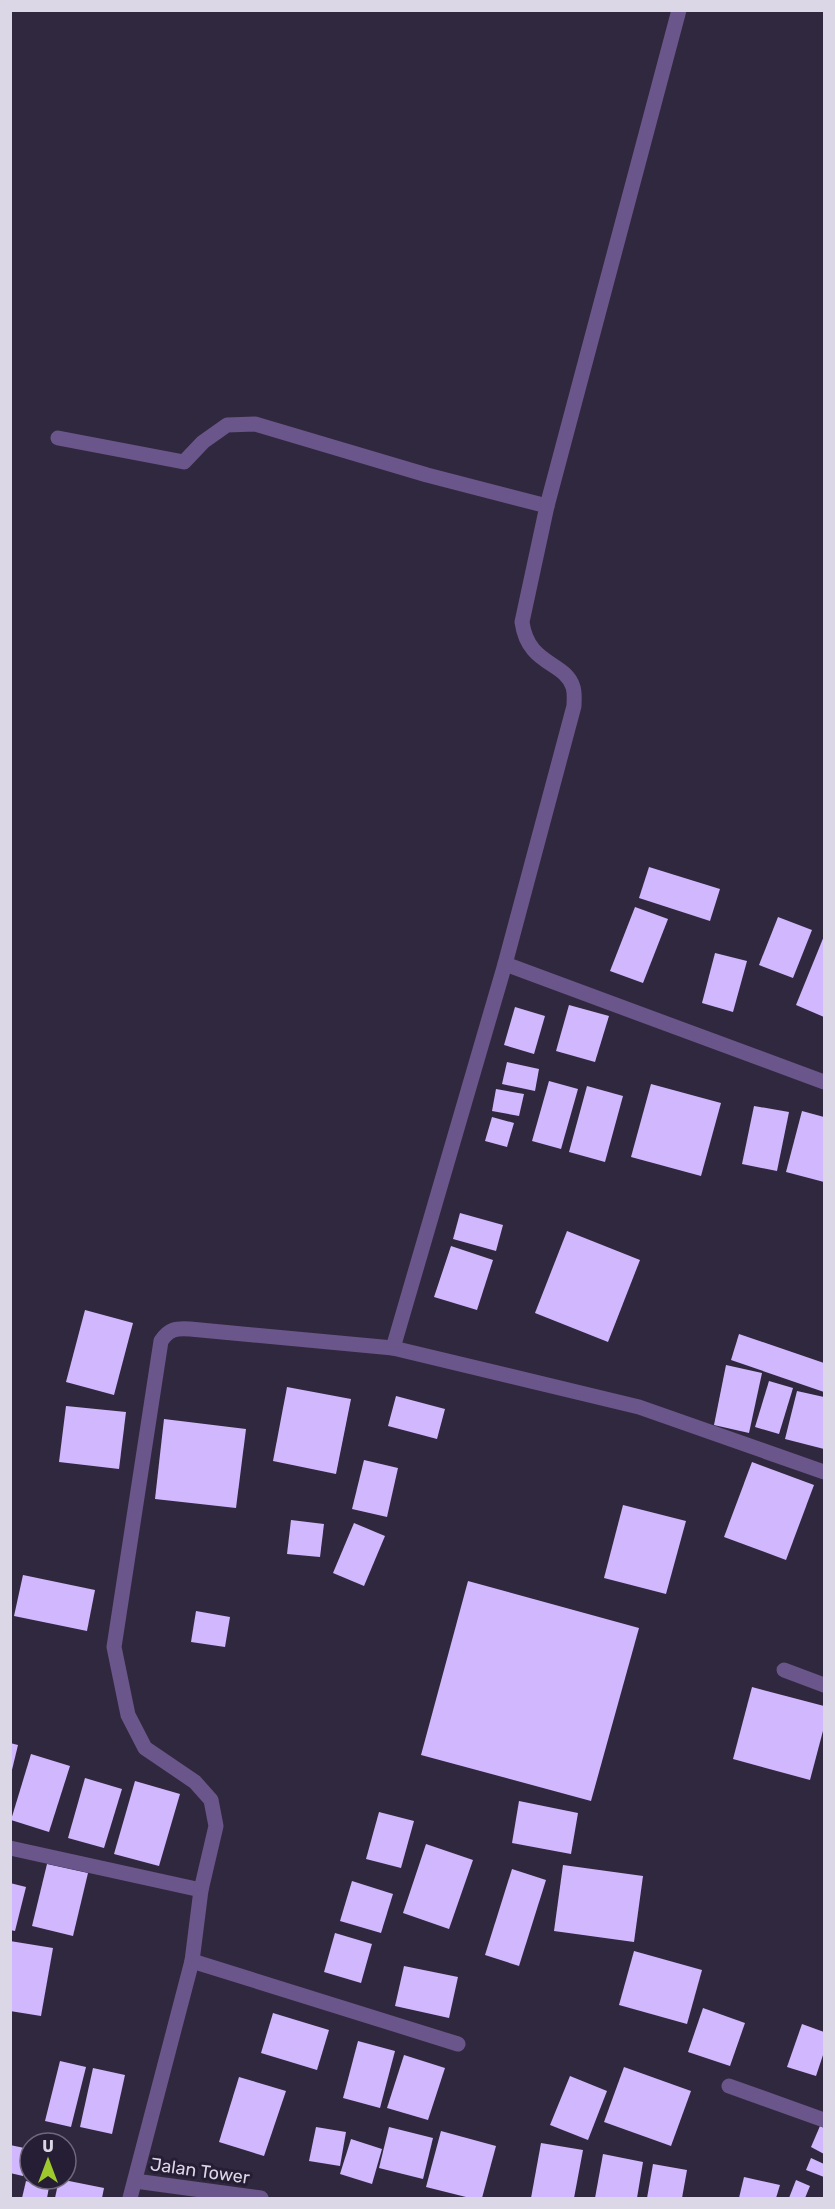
<svg xmlns="http://www.w3.org/2000/svg" width="835" height="2209" viewBox="0 0 835 2209" font-family="Rubik,sans-serif">
<style>
.building{fill:#d1b7fe}
.lines{fill:none;stroke-linecap:round;stroke-linejoin:round}
.minor{stroke:#6a568a;stroke-width:15}
.labels{text-anchor:middle;stroke-width:6;stroke-linejoin:round;paint-order:stroke}
.street-label{font-size:18px;fill:#dcd7e6;stroke:#261e34}
</style>
<rect width="100%" height="100%" fill="#30283e"/>
<g class="building">
<path d="M 649,867 L 720,889 L 710,921 L 639,898 Z"/>
<path d="M 635,907 L 668,919 L 643,983 L 610,971 Z"/>
<path d="M 778,917 L 812,930 L 793,978 L 759,965 Z"/>
<path d="M 824,936 L 824,1017 L 796,1005 Z"/>
<path d="M 715,953 L 747,961 L 733,1012 L 702,1003 Z"/>
<path d="M 569,1005 L 609,1016 L 595,1062 L 556,1051 Z"/>
<path d="M 515,1007 L 545,1016 L 534,1054 L 504,1045 Z"/>
<path d="M 507,1062 L 539,1069 L 535,1091 L 502,1084 Z"/>
<path d="M 549,1081 L 578,1089 L 561,1149 L 532,1141 Z"/>
<path d="M 651,1084 L 721,1103 L 701,1176 L 631,1157 Z"/>
<path d="M 587,1086 L 623,1096 L 605,1162 L 569,1152 Z"/>
<path d="M 496,1089 L 524,1094 L 519,1116 L 492,1111 Z"/>
<path d="M 754,1106 L 789,1112 L 777,1171 L 742,1164 Z"/>
<path d="M 802,1111 L 824,1117 L 824,1182 L 786,1172 Z"/>
<path d="M 492,1117 L 514,1123 L 507,1147 L 485,1141 Z"/>
<path d="M 460,1213 L 503,1225 L 496,1251 L 453,1239 Z"/>
<path d="M 567,1231 L 640,1260 L 608,1342 L 535,1313 Z"/>
<path d="M 451,1246 L 493,1260 L 477,1310 L 434,1297 Z"/>
<path d="M 85,1310 L 133,1323 L 114,1395 L 66,1382 Z"/>
<path d="M 739,1334 L 824,1363 L 824,1392 L 731,1360 Z"/>
<path d="M 726,1365 L 762,1373 L 749,1433 L 714,1425 Z"/>
<path d="M 769,1381 L 793,1388 L 779,1434 L 755,1427 Z"/>
<path d="M 287,1387 L 351,1399 L 336,1474 L 273,1461 Z"/>
<path d="M 797,1391 L 824,1397 L 824,1449 L 785,1439 Z"/>
<path d="M 396,1396 L 445,1409 L 437,1439 L 388,1426 Z"/>
<path d="M 66,1406 L 126,1412 L 119,1469 L 59,1462 Z"/>
<path d="M 164,1419 L 246,1429 L 236,1508 L 155,1499 Z"/>
<path d="M 364,1460 L 398,1468 L 387,1517 L 352,1509 Z"/>
<path d="M 752,1462 L 814,1485 L 786,1560 L 724,1537 Z"/>
<path d="M 623,1505 L 686,1521 L 666,1594 L 604,1578 Z"/>
<path d="M 291,1520 L 324,1524 L 320,1557 L 287,1554 Z"/>
<path d="M 354,1523 L 385,1536 L 364,1586 L 333,1573 Z"/>
<path d="M 23,1575 L 95,1590 L 87,1631 L 14,1616 Z"/>
<path d="M 468,1581 L 639,1628 L 591,1801 L 421,1755 Z"/>
<path d="M 196,1611 L 230,1617 L 225,1647 L 191,1642 Z"/>
<path d="M 752,1687 L 824,1706 L 824,1727 L 810,1780 L 733,1759 Z"/>
<path d="M 10,1743 L 18,1745 L 11,1774 L 10,1774 Z"/>
<path d="M 31,1754 L 70,1766 L 49,1832 L 11,1820 Z"/>
<path d="M 85,1778 L 122,1789 L 104,1848 L 68,1838 Z"/>
<path d="M 135,1781 L 180,1794 L 159,1866 L 114,1854 Z"/>
<path d="M 519,1801 L 578,1813 L 571,1854 L 512,1843 Z"/>
<path d="M 379,1812 L 414,1821 L 401,1868 L 366,1859 Z"/>
<path d="M 426,1844 L 473,1860 L 449,1929 L 403,1913 Z"/>
<path d="M 47,1864 L 88,1873 L 73,1936 L 32,1926 Z"/>
<path d="M 563,1865 L 643,1876 L 634,1942 L 554,1931 Z"/>
<path d="M 512,1869 L 546,1880 L 519,1966 L 485,1955 Z"/>
<path d="M 352,1881 L 393,1894 L 381,1933 L 340,1921 Z"/>
<path d="M 10,1883 L 26,1887 L 15,1931 L 10,1930 Z"/>
<path d="M 335,1933 L 372,1944 L 361,1983 L 324,1972 Z"/>
<path d="M 10,1941 L 53,1948 L 41,2016 L 10,2011 Z"/>
<path d="M 634,1951 L 702,1970 L 687,2024 L 619,2005 Z"/>
<path d="M 404,1966 L 458,1977 L 449,2018 L 395,2006 Z"/>
<path d="M 703,2008 L 745,2023 L 730,2066 L 688,2052 Z"/>
<path d="M 273,2013 L 329,2030 L 317,2070 L 261,2053 Z"/>
<path d="M 802,2024 L 824,2032 L 824,2052 L 816,2076 L 787,2067 Z"/>
<path d="M 358,2041 L 395,2051 L 380,2108 L 343,2098 Z"/>
<path d="M 404,2055 L 445,2068 L 428,2120 L 387,2108 Z"/>
<path d="M 60,2061 L 86,2067 L 71,2127 L 45,2121 Z"/>
<path d="M 624,2067 L 691,2091 L 671,2146 L 604,2122 Z"/>
<path d="M 93,2068 L 125,2075 L 112,2134 L 80,2127 Z"/>
<path d="M 570,2076 L 607,2091 L 588,2140 L 550,2125 Z"/>
<path d="M 239,2077 L 286,2091 L 264,2156 L 219,2142 Z"/>
<path d="M 820,2126 L 824,2128 L 824,2154 L 811,2147 Z"/>
<path d="M 316,2127 L 346,2132 L 340,2166 L 309,2161 Z"/>
<path d="M 389,2127 L 433,2138 L 423,2179 L 379,2168 Z"/>
<path d="M 441,2131 L 496,2146 L 482,2198 L 470,2198 L 426,2187 Z"/>
<path d="M 351,2139 L 382,2149 L 372,2184 L 340,2174 Z"/>
<path d="M 541,2143 L 583,2150 L 574,2198 L 531,2198 Z"/>
<path d="M 10,2145 L 29,2149 L 23,2176 L 10,2173 Z"/>
<path d="M 603,2154 L 643,2162 L 637,2198 L 595,2198 Z"/>
<path d="M 811,2158 L 824,2164 L 824,2177 L 806,2170 Z"/>
<path d="M 653,2164 L 687,2170 L 682,2198 L 647,2198 Z"/>
<path d="M 744,2177 L 780,2185 L 776,2198 L 739,2198 Z"/>
<path d="M 59,2179 L 104,2188 L 102,2198 L 55,2198 Z"/>
<path d="M 796,2180 L 810,2186 L 805,2198 L 789,2198 Z"/>
<path d="M 26,2181 L 49,2187 L 47,2198 L 22,2198 Z"/>
</g>
<g class="lines">
<g class="minor">
<path d="M 58,438 L 184,462 L 203,442 L 227,425 L 255,424 L 427,475 L 547,506"/>
<path d="M 505,964 L 824,1082"/>
<path d="M 393,1348 L 505,964 L 574,706 C 574,701 575,693 573,687 C 565,661 528,666 522,622 L 547,506 L 679,10"/>
<path d="M 784,1670 L 824,1685"/>
<path d="M 10,1848 L 201,1890"/>
<path d="M 192,1961 L 458,2044"/>
<path d="M 729,2086 L 824,2120"/>
<path d="M 135,2181 L 261,2198"/>
<path d="M 130,2198 L 192,1961 L 201,1890 L 216,1826 L 211,1800 L 195,1782 L 145,1748 L 128,1715 L 114,1647 L 161,1341 C 169,1329 176,1328 190,1329 L 393,1348 L 639,1407 L 824,1472"/>
</g>
</g>
<g class="labels">
<g class="street-label">
<text transform="translate(200 2171) rotate(8)" y="6">Jalan Tower</text>
</g>
</g>
<rect width="835" height="2209" fill="none" stroke="#dcd7e6" stroke-width="24"/>
<g transform="translate(48 2161)"><circle r="28" fill="#261e34" stroke="#6f687b" stroke-width="1.5"/>
<path d="M0-4.5L10 22L0 15L-10 22Z" fill="#9fca2d"/>
<text y="-9" font-size="16" font-weight="bold" text-anchor="middle" fill="#dcd7e6">U</text>
</g>
</svg>
